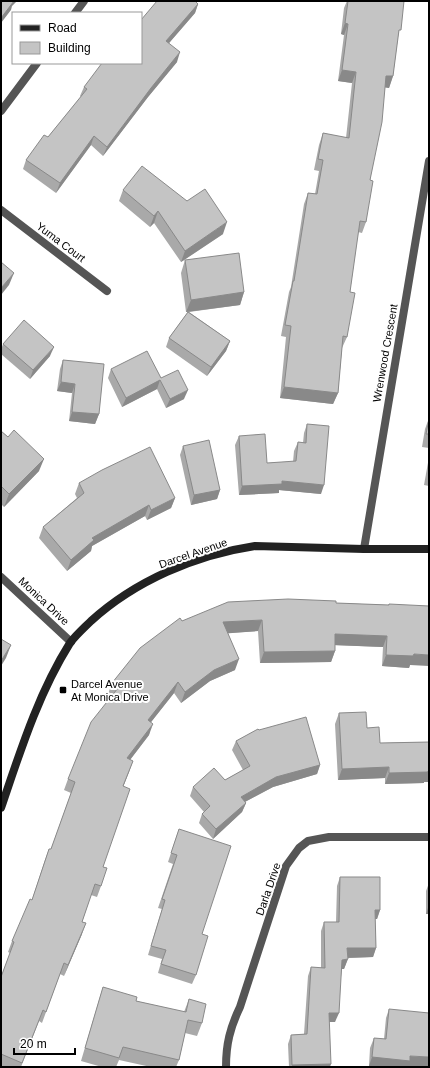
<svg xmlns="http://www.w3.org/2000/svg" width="430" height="1068" viewBox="0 0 430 1068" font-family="Arial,sans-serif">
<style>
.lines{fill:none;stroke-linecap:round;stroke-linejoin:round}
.street{stroke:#555;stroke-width:8}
.secondary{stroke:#222;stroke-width:8}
.wall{fill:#a9a9a9}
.shaded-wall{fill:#898989}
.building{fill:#c4c4c4;stroke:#898989}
.poi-dot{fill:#000;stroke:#fff;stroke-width:1.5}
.labels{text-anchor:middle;stroke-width:4;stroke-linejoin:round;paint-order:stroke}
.street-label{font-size:11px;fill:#000;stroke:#fff}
.poi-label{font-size:11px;fill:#000;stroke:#fff;text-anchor:start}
</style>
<rect width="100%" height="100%" fill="#fff"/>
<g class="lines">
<g class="street">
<path d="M 75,13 L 84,1"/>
<path d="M 1,111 L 37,63"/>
<path d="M 1,210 L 107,291"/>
<path d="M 364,549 L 429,161"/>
<path d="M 1,577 L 71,642"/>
<path d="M 226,1067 C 226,1044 230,1028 240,1007 L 286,866 L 299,848 L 308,841 L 329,837 L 429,837"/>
</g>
<path class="secondary" d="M 1,808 C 20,752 38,694 70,643 C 76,635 84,628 91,621 C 135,581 195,555 255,546 L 364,549 L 429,549"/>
</g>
<g class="wall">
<path d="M 347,1 L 404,1 L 398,37 L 393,76 L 389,88 L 385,87 L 370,180 L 366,222 L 362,233 L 358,232 L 350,292 L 347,337 L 342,348 L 338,393 L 333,404 L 280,398 L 286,337 L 281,336 L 289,292 L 291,287 L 304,204 L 308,193 L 315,194 L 319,171 L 314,170 L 319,145 L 323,133 L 346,138 L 352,83 L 338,81 L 344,35 L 341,34 L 344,8 Z"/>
<path d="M 195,2 L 198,4 L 195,13 L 169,43 L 177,62 L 148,97 L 103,156 L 91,145 L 56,193 L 23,169 L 26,160 L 48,137 L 81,97 L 80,96 L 84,87 Z"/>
<path d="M 123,190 L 223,234 L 181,262 L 154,223 L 150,227 L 119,201 Z"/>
<path d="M 185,260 L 244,292 L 240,305 L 189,312 L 230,341 L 226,351 L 207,376 L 166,347 L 169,338 L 188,312 L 186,312 L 181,273 Z"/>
<path d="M 3,344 L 50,356 L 30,379 L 1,354 L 1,350 Z"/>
<path d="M 63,360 L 99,414 L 95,424 L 69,421 L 72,393 L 57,391 L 60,369 Z"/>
<path d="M 111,369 L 161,378 L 184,399 L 166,408 L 157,389 L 122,407 L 108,378 Z"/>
<path d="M 429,418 L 429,448 L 422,447 L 425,429 Z"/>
<path d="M 307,424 L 321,494 L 279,490 L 279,493 L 239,495 L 235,445 L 239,436 L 267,463 L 293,462 L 294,451 L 298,442 L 303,443 L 304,433 Z"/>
<path d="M 1,431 L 8,437 L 39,471 L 4,507 L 1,504 Z"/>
<path d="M 183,446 L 220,490 L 217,499 L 191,505 L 180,455 Z"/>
<path d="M 429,457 L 429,486 L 424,485 Z"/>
<path d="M 79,483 L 175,498 L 171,508 L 147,520 L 145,516 L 92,546 L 91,551 L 67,571 L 39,538 L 43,527 L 77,498 L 75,494 Z"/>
<path d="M 336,603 L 388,605 L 389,604 L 410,665 L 409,668 L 382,666 L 383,647 L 335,645 L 335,651 L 331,662 L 260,663 L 258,631 L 228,633 L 235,670 L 210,681 L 181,703 L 174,693 L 151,722 L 149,735 L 130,760 L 133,761 L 123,787 L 103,867 L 101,886 L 97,897 L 91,895 L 82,922 L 82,934 L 64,976 L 60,974 L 42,1023 L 39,1021 L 21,1067 L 1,1067 L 1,977 L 10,953 L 8,952 L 12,941 L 32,900 L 45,860 L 49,849 L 51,849 L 71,793 L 64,790 L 68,779 L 111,697 L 108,694 L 112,683 L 182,621 Z"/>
<path d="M 339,713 L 367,728 L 380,743 L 429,742 L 429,782 L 424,782 L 424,783 L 385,784 L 385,778 L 338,780 L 335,724 Z"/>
<path d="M 259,730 L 320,765 L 317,774 L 273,787 L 245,802 L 246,803 L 242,812 L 213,839 L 199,823 L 202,814 L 204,812 L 190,796 L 193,787 L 225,780 L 243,770 L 232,750 L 236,741 Z"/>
<path d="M 179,829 L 202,934 L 196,975 L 192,984 L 158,973 L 162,959 L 148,955 L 162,909 L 158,908 L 173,864 L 168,862 Z"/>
<path d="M 340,877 L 380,910 L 377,919 L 375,919 L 376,948 L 373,957 L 348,958 L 344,969 L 342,969 L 335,1022 L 329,1022 L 330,1067 L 289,1067 L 288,1044 L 291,1035 L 304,1034 L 308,976 L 311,967 L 321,968 L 321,931 L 324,922 L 336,922 L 337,886 Z"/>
<path d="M 429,883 L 429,914 L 426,914 L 426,891 Z"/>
<path d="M 103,987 L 136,1001 L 184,1012 L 189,999 L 202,1023 L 197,1036 L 185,1033 L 179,1060 L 176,1067 L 151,1067 L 119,1060 L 116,1067 L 102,1067 L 81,1061 L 99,1000 Z"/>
<path d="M 389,1009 L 408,1066 L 408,1067 L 374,1067 L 369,1066 L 370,1048 L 374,1038 L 384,1039 L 386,1018 Z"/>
</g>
<g class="shaded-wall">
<path d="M 12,1 L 17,1 L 12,6 L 11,10 L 1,23 L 1,18 Z"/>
<path d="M 198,4 L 195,13 L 163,50 L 166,41 Z"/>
<path d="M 345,23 L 348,24 L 344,35 L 341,34 Z"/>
<path d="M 180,52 L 177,62 L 148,97 L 103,156 L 107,147 L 151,88 Z"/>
<path d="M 342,70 L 356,72 L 352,83 L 338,81 Z"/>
<path d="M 386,76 L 393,76 L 389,88 L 382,87 Z"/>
<path d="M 94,136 L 91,145 L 56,193 L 60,183 Z"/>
<path d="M 158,211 L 154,223 L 150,227 L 154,216 Z"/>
<path d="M 227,222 L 223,234 L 181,262 L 185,251 Z"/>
<path d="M 14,273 L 9,285 L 1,295 L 1,288 Z"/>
<path d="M 244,292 L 240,305 L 186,312 L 191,300 Z"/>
<path d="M 230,341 L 226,351 L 207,376 L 211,367 Z"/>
<path d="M 54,347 L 50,356 L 30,379 L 33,370 Z"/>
<path d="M 160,380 L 157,389 L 122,407 L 126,398 Z"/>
<path d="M 61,382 L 75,384 L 72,393 L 57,391 Z"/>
<path d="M 284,387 L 338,393 L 333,404 L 280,398 Z"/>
<path d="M 188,390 L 184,399 L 166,408 L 170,399 Z"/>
<path d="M 72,412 L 99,414 L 95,424 L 69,421 Z"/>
<path d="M 44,459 L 39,471 L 4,507 L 9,494 Z"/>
<path d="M 282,481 L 324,485 L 321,494 L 279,490 L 279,493 L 239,495 L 242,486 Z"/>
<path d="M 220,490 L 217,499 L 191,505 L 194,495 Z"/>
<path d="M 175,498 L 171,508 L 147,520 L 151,510 Z"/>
<path d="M 149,505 L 145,516 L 92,546 L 91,551 L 67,571 L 71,560 L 92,538 Z"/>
<path d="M 262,620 L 258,631 L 219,634 L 223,622 Z"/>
<path d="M 335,634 L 387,636 L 383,647 L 331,645 Z"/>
<path d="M 11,645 L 6,658 L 1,666 L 1,661 Z"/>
<path d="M 335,651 L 331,662 L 260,663 L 264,652 Z"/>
<path d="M 414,654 L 429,655 L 429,666 L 410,665 L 409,668 L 382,666 L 386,655 Z"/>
<path d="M 239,659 L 235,670 L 210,681 L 181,703 L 185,692 L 214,670 Z"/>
<path d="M 178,682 L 174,693 L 144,731 L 148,720 Z"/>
<path d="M 153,724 L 149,735 L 123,769 L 127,758 Z"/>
<path d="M 133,761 L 129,772 L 119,797 L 123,786 Z"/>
<path d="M 320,765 L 317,774 L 273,787 L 237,806 L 241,797 L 276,777 Z"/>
<path d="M 389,767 L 385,778 L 338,780 L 342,769 Z"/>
<path d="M 428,771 L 429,771 L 429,782 L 424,782 L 424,783 L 385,784 L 389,773 Z"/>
<path d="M 246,803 L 242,812 L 213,839 L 216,829 Z"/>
<path d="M 429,905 L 429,914 L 426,914 Z"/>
<path d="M 375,910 L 380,910 L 377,919 L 372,919 Z"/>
<path d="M 86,923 L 82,934 L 64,976 L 68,965 Z"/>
<path d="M 347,948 L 376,948 L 373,957 L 344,958 Z"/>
<path d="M 348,959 L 344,969 L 339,969 L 342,960 Z"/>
<path d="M 329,1013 L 339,1013 L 335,1022 L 326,1022 Z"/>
<path d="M 410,1056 L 429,1057 L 429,1067 L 408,1066 L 408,1067 L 374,1067 L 369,1066 L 372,1057 Z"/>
<path d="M 331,1064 L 330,1067 L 292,1067 L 292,1065 Z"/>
</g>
<g class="building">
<path d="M 1,1 L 14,1 L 1,18 Z"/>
<path d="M 157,1 L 195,1 L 198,4 L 166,41 L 180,52 L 151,88 L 107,147 L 94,136 L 60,183 L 26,160 L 44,135 L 48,137 L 87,89 L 84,87 L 102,63 L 141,63 L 141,20 Z"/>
<path d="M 348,1 L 404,1 L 401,30 L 399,30 L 393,76 L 386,76 L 382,122 L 370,180 L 373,181 L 366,222 L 360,221 L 350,292 L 355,293 L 347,337 L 343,336 L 338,393 L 284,387 L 291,326 L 285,325 L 293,281 L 294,281 L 308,193 L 317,194 L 323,160 L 318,159 L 323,133 L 349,138 L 356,72 L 342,70 L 348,24 L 345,23 Z"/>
<path d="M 142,166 L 187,201 L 205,189 L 227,222 L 185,251 L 158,211 L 154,216 L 123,190 Z"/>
<path d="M 239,253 L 244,292 L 191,300 L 185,260 Z"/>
<path d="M 1,262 L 14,273 L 1,288 Z"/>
<path d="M 188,312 L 230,341 L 211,367 L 169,338 Z"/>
<path d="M 24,320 L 54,347 L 33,370 L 3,344 Z"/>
<path d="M 147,351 L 161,378 L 178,370 L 188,390 L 170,399 L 160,380 L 126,398 L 111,369 Z"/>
<path d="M 63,360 L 104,364 L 99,414 L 72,412 L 75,384 L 61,382 Z"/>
<path d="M 429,419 L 429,434 L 426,434 Z"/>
<path d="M 307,424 L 329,426 L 324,485 L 282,481 L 282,484 L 242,486 L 239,436 L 265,434 L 267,463 L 296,461 L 298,442 L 306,443 Z"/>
<path d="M 14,430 L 44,459 L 9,494 L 1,486 L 1,431 L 8,437 Z"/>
<path d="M 209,440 L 220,490 L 194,495 L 183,446 Z"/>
<path d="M 150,447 L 175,498 L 151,510 L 149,505 L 92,538 L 94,540 L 71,560 L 43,527 L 84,493 L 79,483 L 102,470 Z"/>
<path d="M 288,599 L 336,601 L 336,603 L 389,605 L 389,604 L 429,606 L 429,655 L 414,654 L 413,656 L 386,655 L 387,636 L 335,634 L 335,651 L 264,652 L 262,620 L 223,622 L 239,659 L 214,670 L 185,692 L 178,682 L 148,720 L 153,724 L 127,758 L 133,761 L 123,786 L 130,789 L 103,867 L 107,868 L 101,886 L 95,884 L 82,922 L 86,923 L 68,965 L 64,963 L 46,1012 L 43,1010 L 22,1063 L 1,1054 L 1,977 L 14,942 L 12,941 L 30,899 L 32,900 L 49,849 L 51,849 L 75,782 L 68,779 L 91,722 L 118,688 L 112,683 L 140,648 L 180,618 L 182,621 L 228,602 Z"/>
<path d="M 1,639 L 11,645 L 1,661 Z"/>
<path d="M 366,712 L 367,728 L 379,727 L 380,743 L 429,742 L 429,771 L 428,771 L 428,772 L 389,773 L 389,767 L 342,769 L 339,713 Z"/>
<path d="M 306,717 L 320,765 L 276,777 L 241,797 L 246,803 L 216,829 L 202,814 L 210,806 L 193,787 L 214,768 L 225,780 L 250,766 L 236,741 L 258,729 L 259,730 Z"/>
<path d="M 179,829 L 231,846 L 202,934 L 208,936 L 196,975 L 161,964 L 166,950 L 151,946 L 165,900 L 162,899 L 177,855 L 171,853 Z"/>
<path d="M 340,877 L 380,877 L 380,910 L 375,910 L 376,948 L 347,948 L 348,959 L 342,960 L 339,1013 L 329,1013 L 331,1064 L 292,1065 L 291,1035 L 307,1034 L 311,967 L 325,968 L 324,922 L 339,922 Z"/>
<path d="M 103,987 L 137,997 L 136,1001 L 186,1012 L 189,999 L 206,1004 L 202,1023 L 188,1020 L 179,1060 L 123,1047 L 119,1058 L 85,1048 Z"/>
<path d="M 389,1009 L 429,1013 L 429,1057 L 410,1056 L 410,1061 L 372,1057 L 374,1038 L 386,1039 Z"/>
</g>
<rect class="poi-dot" x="59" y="686" width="8" height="8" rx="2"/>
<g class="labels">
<g class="street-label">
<text transform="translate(61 242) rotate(37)" y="4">Yuma Court</text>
<text transform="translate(385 353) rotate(-80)" y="4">Wrenwood Crescent</text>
<text transform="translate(193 553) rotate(-19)" y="4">Darcel Avenue</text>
<text transform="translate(44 601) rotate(43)" y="4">Monica Drive</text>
<text transform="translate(268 889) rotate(-71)" y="4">Darla Drive</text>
</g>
<g class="poi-label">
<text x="71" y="688">Darcel Avenue<tspan x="71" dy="13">At Monica Drive</tspan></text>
</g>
</g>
<rect width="430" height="1068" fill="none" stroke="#000000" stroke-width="4"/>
<rect x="12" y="12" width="130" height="52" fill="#ffffff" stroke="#999999"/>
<rect x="20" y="25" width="20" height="6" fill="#222222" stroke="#999999"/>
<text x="48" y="32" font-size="12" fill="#000000">Road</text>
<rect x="20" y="42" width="20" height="12" fill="#c4c4c4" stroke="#999999"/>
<text x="48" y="52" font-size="12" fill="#000000">Building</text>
<path d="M14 1048v6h61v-6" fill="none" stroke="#000000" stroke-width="2"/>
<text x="20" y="1048" font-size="12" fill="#000000" stroke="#ffffff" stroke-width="3" paint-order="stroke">20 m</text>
</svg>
